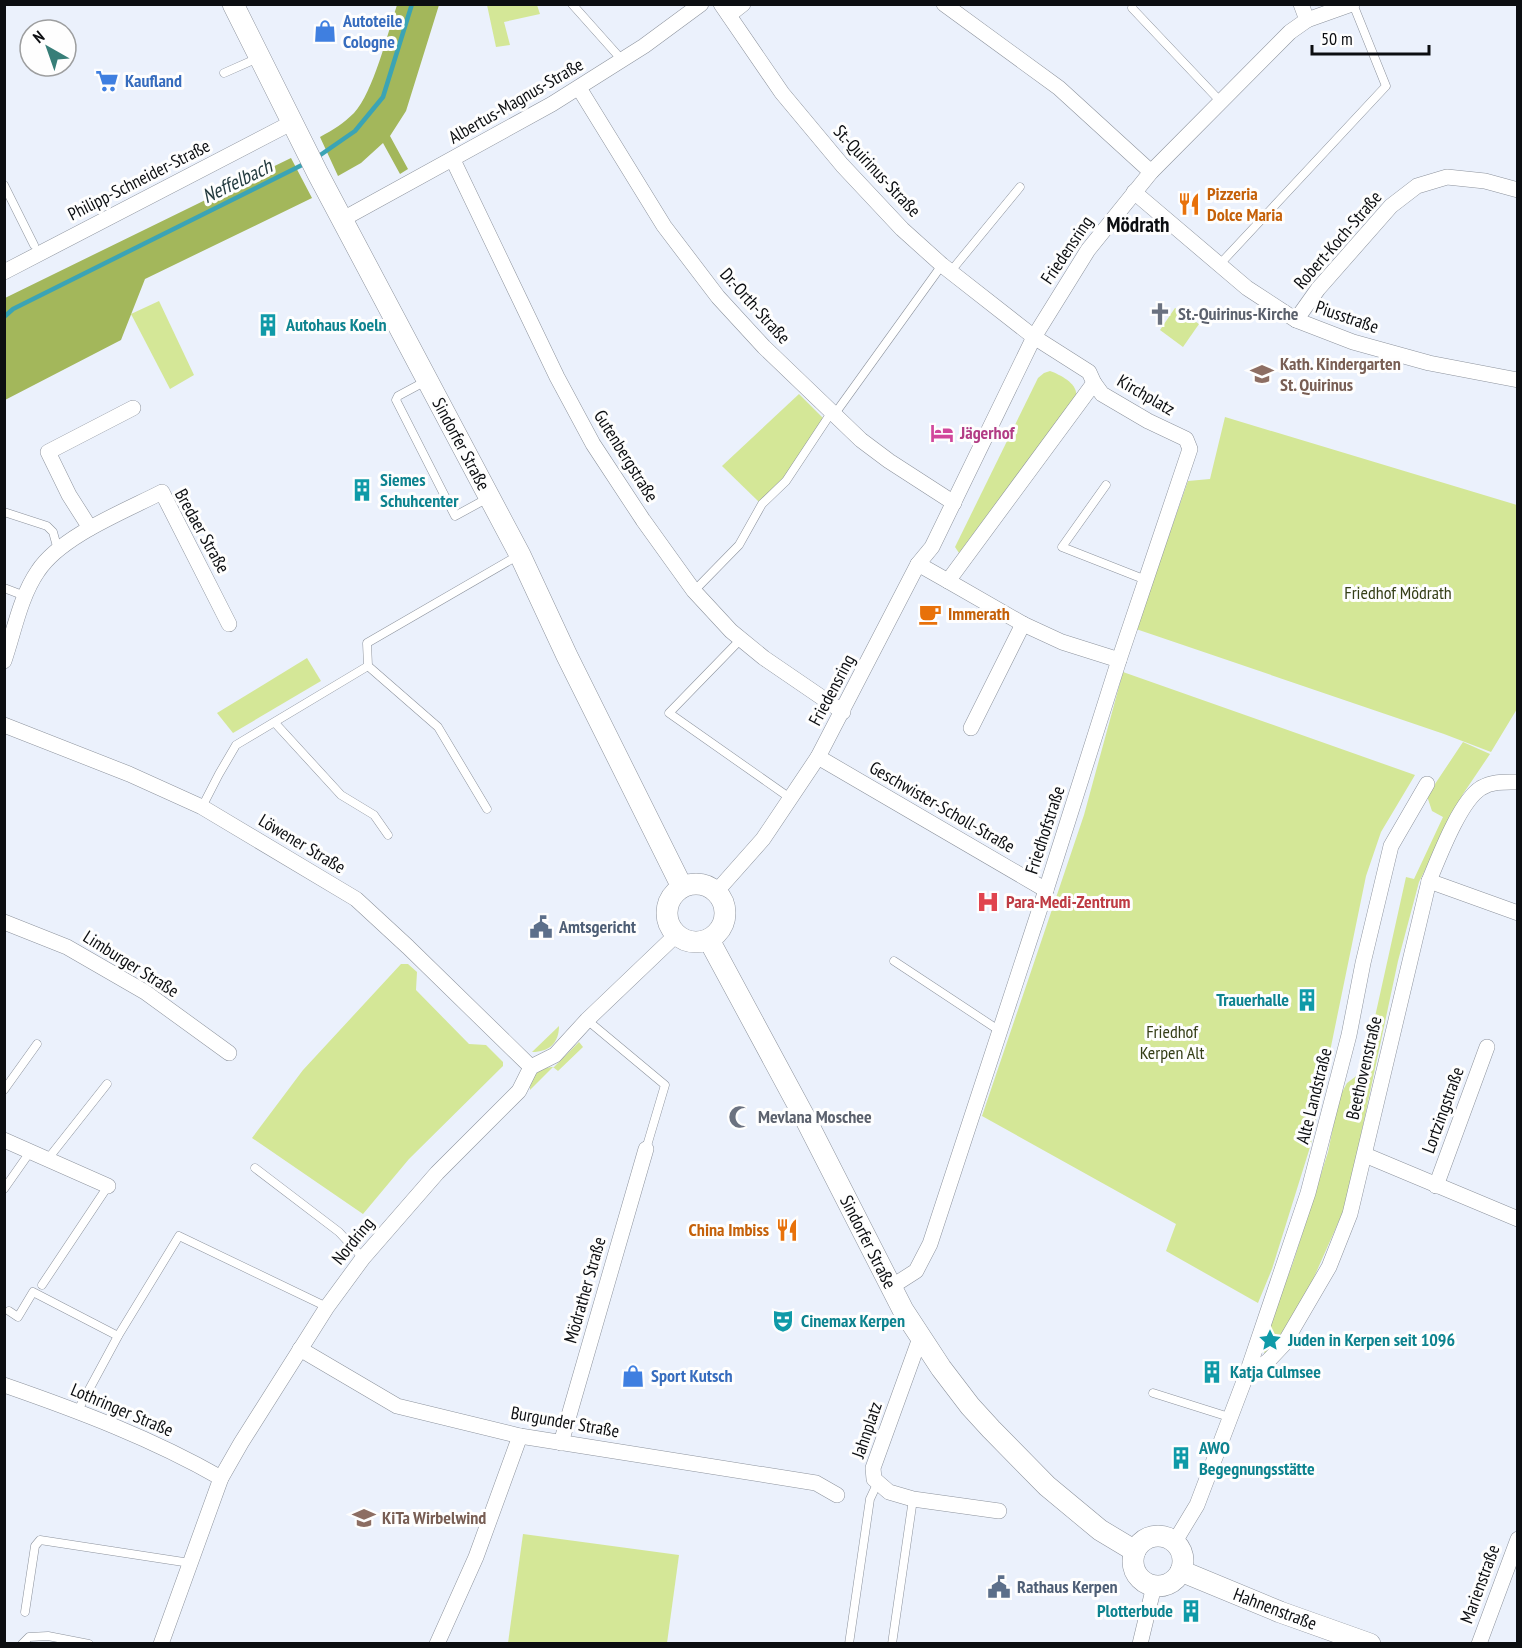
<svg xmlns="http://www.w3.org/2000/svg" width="1522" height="1648" viewBox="0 0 1522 1648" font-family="'PT Sans Narrow',sans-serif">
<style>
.green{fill:#d4e797}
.forest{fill:#a3b75b}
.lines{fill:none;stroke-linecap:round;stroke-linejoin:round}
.stream{stroke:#3ba4b5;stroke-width:4.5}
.lane-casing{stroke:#8d939d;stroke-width:9}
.street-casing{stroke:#8d939d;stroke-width:16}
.secondary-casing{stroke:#8d939d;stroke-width:22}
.lane{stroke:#fff;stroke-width:8}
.street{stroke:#fff;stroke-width:15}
.secondary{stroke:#fff;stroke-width:21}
.labels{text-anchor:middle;stroke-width:6;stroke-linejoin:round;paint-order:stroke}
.shop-label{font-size:18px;font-weight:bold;fill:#366cbe;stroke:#fefefe;text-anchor:start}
.street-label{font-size:18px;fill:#0c0e11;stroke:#fefefe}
.food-label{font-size:18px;font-weight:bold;fill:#c56008;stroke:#fefefe;text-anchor:start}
.worship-label{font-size:18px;font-weight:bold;fill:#5b616d;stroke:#fefefe;text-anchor:start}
.culture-label{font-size:18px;font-weight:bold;fill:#0d838f;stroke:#fefefe;text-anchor:start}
.education-label{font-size:18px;font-weight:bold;fill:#785e54;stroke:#fefefe;text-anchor:start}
.hotel-label{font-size:18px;font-weight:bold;fill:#b23c85;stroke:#fefefe;text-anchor:start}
.park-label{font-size:18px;fill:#353e17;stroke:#fefefe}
.health-label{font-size:18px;font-weight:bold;fill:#be3a42;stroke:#fefefe;text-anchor:start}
.service-label{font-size:18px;font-weight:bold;fill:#4e5e75;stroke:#fefefe;text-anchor:start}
.water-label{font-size:20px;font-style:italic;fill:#253c40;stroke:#fefefe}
.quarter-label{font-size:21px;font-weight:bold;fill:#0c0e11;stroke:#fefefe}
</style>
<rect width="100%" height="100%" fill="#ebf1fc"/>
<g class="green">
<path d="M 487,5 L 537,5 L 540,14 L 504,22 L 510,45 L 496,47 Z"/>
<path d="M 159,301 L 194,375 L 170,389 L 131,314 Z"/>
<path d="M 1175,308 L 1199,324 L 1183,347 L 1160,330 Z"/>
<path d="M 1050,371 C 1061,375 1078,384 1076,396 L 959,553 L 955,547 L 1038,378 L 1044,373 Z"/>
<path d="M 799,394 L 824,419 L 784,478 L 759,502 L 722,466 Z"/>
<path d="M 1225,417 L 1517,505 L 1517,709 L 1491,752 L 1444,734 L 1136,629 L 1188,481 L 1210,479 Z"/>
<path d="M 307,658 L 321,681 L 233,733 L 217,713 Z"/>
<path d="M 1123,672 L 1415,775 L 1381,832 L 1366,876 L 1311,1144 L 1272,1269 L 1258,1303 L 1166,1251 L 1176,1224 L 982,1116 L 1084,815 Z"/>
<path d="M 1463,742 L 1490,754 L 1463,794 L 1419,882 L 1398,961 L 1346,1205 L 1311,1284 L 1292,1319 L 1269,1352 L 1265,1353 L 1262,1351 L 1262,1343 L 1293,1263 L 1328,1152 L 1339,1098 L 1347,1083 L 1363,1071 L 1406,877 L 1414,879 L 1443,817 L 1432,811 L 1427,796 Z"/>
<path d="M 401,964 L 408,964 L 417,972 L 416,990 L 469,1044 L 486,1045 L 503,1062 L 503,1066 L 409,1159 L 363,1214 L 252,1138 L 303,1070 Z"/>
<path d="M 559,1026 C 559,1043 549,1052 532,1052 Z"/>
<path d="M 579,1042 L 583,1047 L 558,1071 L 553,1067 L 530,1090 C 530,1076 540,1067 554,1067 Z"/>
<path d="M 523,1534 L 679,1555 L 667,1643 L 508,1643 Z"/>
</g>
<g class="forest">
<path d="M 397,5 L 439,5 L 406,111 L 390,136 L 408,169 L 400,174 L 383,143 L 361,163 L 338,176 L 320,137 C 333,130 344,123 354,113 C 373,93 388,32 397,5 Z"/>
<path d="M 291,158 L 312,198 L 145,279 L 121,340 L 5,400 L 5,298 Z"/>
</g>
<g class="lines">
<g class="stream">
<path d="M 316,158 L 355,131 L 383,97 L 412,4"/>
<path d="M 4,317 L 13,309 L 306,163"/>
</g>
<g class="lane-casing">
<g id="lane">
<path d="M 572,4 L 622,60"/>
<path d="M 1133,4 L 1132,8 L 1221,102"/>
<path d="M 224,73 L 258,58"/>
<path d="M 4,185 L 34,245"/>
<path d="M 1220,264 L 1386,86 L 1353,4"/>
<path d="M 951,271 L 1020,187"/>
<path d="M 426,381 L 398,396 L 396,400 L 455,516 L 488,498"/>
<path d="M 834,415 L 942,265"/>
<path d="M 1106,485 L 1062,547 L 1146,580"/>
<path d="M 4,512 L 47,526 L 53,532 L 58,550"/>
<path d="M 4,588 L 25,596"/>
<path d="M 694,591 L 739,545 L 762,504 L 786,481 L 831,413"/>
<path d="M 741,639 L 669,713 L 790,798"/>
<path d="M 368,666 L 438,727 L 487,809"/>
<path d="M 275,723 L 341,795 L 374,815 L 388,835"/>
<path d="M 202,807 L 219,774 L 236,745 L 368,666 L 367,643 L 519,555"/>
<path d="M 894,961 L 1000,1031"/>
<path d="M 587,1020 L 665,1085 L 646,1149"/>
<path d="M 4,1090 L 37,1044"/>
<path d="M 47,1160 L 107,1084"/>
<path d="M 255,1168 L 339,1232 L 363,1258"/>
<path d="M 4,1189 L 30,1152"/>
<path d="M 42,1285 L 108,1186"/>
<path d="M 9,1311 L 18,1317 L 33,1292 L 118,1336"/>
<path d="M 1153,1393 L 1229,1417"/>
<path d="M 78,1410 L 118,1336 L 179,1236 L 327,1307"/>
<path d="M 25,1612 L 35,1546 L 40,1540 L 190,1563"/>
<path d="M 22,1644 L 29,1637 L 48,1636 L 89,1644"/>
<path d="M 849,1644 L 870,1499 L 878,1482"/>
<path d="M 892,1644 L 913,1499"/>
</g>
</g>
<g class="street-casing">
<g id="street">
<path d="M 721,4 L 782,93 L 842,165 L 902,229 L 942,265 L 1034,337 L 1089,372 L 1094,383 L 1102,394 L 1148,421 L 1186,439 L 1190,449 L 1119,660 L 1046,890 L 930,1244 L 916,1271 L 891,1287"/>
<path d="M 944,4 L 1059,88 L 1151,172"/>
<path d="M 729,15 L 743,4"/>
<path d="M 1307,20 L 1352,4"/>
<path d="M 579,88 L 664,226 L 718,297 L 764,347 L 861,440 L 889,461 L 954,503"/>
<path d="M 453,160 L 557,377 L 593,444 L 643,520 L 694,591 L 731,631 L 764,658 L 843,712"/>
<path d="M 1134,192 L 1247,288 L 1296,320 L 1353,342 L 1429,363 L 1518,380"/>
<path d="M 343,219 L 552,104 L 644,46 L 701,4"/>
<path d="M 4,272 L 293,122"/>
<path d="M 1296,320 L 1318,289 L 1391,206 L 1417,186 L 1447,177 L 1485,181 L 1518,190"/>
<path d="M 90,528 L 69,495 L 48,452 L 133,408"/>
<path d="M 918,564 L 948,581 L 1094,383"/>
<path d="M 948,581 L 1023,624 L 1062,642 L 1119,660"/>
<path d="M 4,661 C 14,632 20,597 38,571 C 61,536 125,511 162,492 L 229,624"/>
<path d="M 4,725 L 129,774 L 202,807 L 356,899 L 408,947 L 531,1067"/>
<path d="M 971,728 L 1023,624"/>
<path d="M 818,757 L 1046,890"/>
<path d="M 1429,881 L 1518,913"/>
<path d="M 716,892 L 763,839 L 818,757 L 918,564 L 932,547 L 1034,337 L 1088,250 L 1151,172 L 1290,32 L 1307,20 L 1301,4"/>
<path d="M 4,922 L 67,947 L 145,992 L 229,1053"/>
<path d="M 4,1140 L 108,1186"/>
<path d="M 1365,1155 L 1518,1219"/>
<path d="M 1436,1186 L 1487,1047"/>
<path d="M 920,1338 L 873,1468 L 874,1479 L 889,1492 L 913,1499 L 999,1511"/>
<path d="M 300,1349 L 397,1406 L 520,1436 L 816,1483 L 837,1495"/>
<path d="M 1246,1376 L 1268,1361 L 1284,1344 L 1329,1267 L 1350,1214 L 1429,881 C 1439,857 1460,801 1481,788 C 1493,781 1505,782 1518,782"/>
<path d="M 4,1385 C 79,1411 153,1439 221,1478"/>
<path d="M 561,1443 L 646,1149"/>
<path d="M 1174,1543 L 1197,1505 L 1246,1376 L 1308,1193 L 1349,1035 L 1363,963 L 1391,846 L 1427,784"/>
<path d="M 161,1644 L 221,1478 L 241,1443 L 327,1307 L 363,1258 L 437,1173 L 519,1091 L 531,1067 L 555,1055 L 587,1020 L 676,935"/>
<path d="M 437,1644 L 476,1557 L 520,1436"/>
<path d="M 1140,1644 L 1154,1586"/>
<path d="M 1479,1644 L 1518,1539"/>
</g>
</g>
<g class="secondary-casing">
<g id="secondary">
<path d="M 233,4 L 318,174 L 520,555 L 567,656 L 682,887"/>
<circle cx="696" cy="913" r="29"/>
<path d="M 709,940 L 805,1118 L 903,1310 L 941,1368 L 970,1406 L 991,1429 L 1047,1486 L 1100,1530 L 1135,1551"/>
<circle cx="1158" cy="1561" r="25"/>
<path d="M 1181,1571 L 1280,1612 L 1370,1644"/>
</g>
</g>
<use href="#lane" class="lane"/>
<use href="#street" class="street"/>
<use href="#secondary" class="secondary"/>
</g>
<defs>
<g id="shop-bare" transform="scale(1.8)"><path d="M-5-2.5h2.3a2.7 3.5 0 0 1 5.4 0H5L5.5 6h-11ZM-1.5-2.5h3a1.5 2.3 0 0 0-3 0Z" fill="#3f7fe0" stroke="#fefefe" stroke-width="2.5" paint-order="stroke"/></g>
<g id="supermarket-bare" transform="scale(1.8)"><path d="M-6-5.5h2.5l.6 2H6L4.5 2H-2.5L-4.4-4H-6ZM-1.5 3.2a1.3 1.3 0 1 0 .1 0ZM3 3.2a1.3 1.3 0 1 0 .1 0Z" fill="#3f7fe0" stroke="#fefefe" stroke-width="2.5" paint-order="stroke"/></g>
<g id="restaurant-bare" transform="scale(1.8)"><path d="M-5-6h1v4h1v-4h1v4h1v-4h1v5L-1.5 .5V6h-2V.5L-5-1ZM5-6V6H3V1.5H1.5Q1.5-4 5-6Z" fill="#e8710a" stroke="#fefefe" stroke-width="2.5" paint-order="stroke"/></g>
<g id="church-bare" transform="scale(1.8)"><path d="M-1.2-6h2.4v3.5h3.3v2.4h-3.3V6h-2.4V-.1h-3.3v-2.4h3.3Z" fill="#6b7280" stroke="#fefefe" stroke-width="2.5" paint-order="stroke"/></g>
<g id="building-bare" transform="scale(1.8)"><path d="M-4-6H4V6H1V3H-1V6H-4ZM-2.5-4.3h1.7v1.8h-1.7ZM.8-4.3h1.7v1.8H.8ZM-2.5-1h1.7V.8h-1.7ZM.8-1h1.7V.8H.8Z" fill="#0f9aa8" stroke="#fefefe" stroke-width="2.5" paint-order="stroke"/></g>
<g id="school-bare" transform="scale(1.8)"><path d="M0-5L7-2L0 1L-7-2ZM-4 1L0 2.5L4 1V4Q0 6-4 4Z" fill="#8d6e63" stroke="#fefefe" stroke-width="2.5" paint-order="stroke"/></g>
<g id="hotel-bare" transform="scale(1.8)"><path d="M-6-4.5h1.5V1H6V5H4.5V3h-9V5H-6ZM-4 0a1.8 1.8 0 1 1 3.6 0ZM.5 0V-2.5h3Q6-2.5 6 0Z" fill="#d1479c" stroke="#fefefe" stroke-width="2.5" paint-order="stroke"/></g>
<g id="cafe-bare" transform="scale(1.8)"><path d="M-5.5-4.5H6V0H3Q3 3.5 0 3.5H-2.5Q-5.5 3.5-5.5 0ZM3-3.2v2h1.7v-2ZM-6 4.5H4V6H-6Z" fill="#e8710a" stroke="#fefefe" stroke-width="2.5" paint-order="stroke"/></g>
<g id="hospital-bare" transform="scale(1.8)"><path d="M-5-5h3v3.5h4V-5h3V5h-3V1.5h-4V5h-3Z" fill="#e0444e" stroke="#fefefe" stroke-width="2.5" paint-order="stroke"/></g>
<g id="civic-bare" transform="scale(1.8)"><path d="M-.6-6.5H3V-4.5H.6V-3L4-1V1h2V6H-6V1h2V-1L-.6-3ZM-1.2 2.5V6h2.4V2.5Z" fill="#5c6f8a" stroke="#fefefe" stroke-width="2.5" paint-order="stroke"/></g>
<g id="mosque-bare" transform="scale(1.8)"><path d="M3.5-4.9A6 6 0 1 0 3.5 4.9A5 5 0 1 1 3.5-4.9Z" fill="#6b7280" stroke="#fefefe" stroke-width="2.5" paint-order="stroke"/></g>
<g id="theatre-bare" transform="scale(1.8)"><path d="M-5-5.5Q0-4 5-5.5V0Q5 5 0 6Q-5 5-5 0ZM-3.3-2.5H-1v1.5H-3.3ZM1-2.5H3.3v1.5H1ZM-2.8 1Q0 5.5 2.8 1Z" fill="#0f9aa8" stroke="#fefefe" stroke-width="2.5" paint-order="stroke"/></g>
<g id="sight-bare" transform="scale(1.8)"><path d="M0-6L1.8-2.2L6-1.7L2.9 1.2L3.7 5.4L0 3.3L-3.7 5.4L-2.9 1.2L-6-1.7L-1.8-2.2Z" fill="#0f9aa8" stroke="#fefefe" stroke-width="2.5" paint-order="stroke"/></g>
</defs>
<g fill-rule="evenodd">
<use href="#shop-bare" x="325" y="31"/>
<use href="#supermarket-bare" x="107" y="81"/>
<use href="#restaurant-bare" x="1189" y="204"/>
<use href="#church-bare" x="1160" y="314"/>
<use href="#building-bare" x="268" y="325"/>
<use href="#school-bare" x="1262" y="374"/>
<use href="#hotel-bare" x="942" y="433"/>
<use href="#building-bare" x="362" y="490"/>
<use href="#cafe-bare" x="930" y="614"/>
<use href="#hospital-bare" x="988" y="902"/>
<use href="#civic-bare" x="541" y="927"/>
<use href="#building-bare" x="1307" y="1000"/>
<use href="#mosque-bare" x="740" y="1117"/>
<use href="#restaurant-bare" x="787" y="1230"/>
<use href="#theatre-bare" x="783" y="1321"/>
<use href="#sight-bare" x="1270" y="1340"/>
<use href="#building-bare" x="1212" y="1372"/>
<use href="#shop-bare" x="633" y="1376"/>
<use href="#building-bare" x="1181" y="1458"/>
<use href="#school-bare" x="364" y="1518"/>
<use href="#civic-bare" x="999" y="1587"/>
<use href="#building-bare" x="1191" y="1611"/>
</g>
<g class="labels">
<g class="shop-label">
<text x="343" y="27">Autoteile<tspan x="343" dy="21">Cologne</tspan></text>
<text x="125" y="87">Kaufland</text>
<text x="651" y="1382">Sport Kutsch</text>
</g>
<g class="street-label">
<text transform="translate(516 101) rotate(-30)" y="6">Albertus-Magnus-Straße</text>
<text transform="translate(877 171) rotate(47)" y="6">St.-Quirinus-Straße</text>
<text transform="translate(139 180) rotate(-27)" y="6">Philipp-Schneider-Straße</text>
<text transform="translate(1338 240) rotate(-49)" y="6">Robert-Koch-Straße</text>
<text transform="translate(1067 250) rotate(-56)" y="6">Friedensring</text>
<text transform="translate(755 306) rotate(48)" y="6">Dr.-Orth-Straße</text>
<text transform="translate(1347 317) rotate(19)" y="6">Piusstraße</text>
<text transform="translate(1146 395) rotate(30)" y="6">Kirchplatz</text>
<text transform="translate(461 444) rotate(62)" y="6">Sindorfer Straße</text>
<text transform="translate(626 456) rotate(58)" y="6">Gutenbergstraße</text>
<text transform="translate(202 531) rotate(61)" y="6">Bredaer Straße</text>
<text transform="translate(832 690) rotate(-62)" y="6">Friedensring</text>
<text transform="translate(942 807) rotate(30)" y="6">Geschwister-Scholl-Straße</text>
<text transform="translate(1045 830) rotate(-72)" y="6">Friedhofstraße</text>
<text transform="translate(302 844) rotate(31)" y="6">Löwener Straße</text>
<text transform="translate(131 964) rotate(32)" y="6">Limburger Straße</text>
<text transform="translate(1364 1068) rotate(-77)" y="6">Beethovenstraße</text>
<text transform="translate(1314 1096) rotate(-76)" y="6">Alte Landstraße</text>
<text transform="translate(1443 1110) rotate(-70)" y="6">Lortzingstraße</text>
<text transform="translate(353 1241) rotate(-51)" y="6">Nordring</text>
<text transform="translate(868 1242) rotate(63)" y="6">Sindorfer Straße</text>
<text transform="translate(585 1290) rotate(-74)" y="6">Mödrather Straße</text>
<text transform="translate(122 1410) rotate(23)" y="6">Lothringer Straße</text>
<text transform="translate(565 1422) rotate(10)" y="6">Burgunder Straße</text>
<text transform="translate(867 1430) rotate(-71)" y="6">Jahnplatz</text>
<text transform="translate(1480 1584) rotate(-70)" y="6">Marienstraße</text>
<text transform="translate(1275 1609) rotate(21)" y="6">Hahnenstraße</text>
</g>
<g class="food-label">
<text x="1207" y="200">Pizzeria<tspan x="1207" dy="21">Dolce Maria</tspan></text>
<text x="948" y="620">Immerath</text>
<text x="769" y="1236" text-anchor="end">China Imbiss</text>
</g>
<g class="worship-label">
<text x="1178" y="320">St.-Quirinus-Kirche</text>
<text x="758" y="1123">Mevlana Moschee</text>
</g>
<g class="culture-label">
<text x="286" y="331">Autohaus Koeln</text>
<text x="380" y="486">Siemes<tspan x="380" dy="21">Schuhcenter</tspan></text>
<text x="1289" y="1006" text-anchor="end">Trauerhalle</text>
<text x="801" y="1327">Cinemax Kerpen</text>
<text x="1288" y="1346">Juden in Kerpen seit 1096</text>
<text x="1230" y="1378">Katja Culmsee</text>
<text x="1199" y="1454">AWO<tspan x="1199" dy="21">Begegnungsstätte</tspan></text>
<text x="1173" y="1617" text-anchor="end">Plotterbude</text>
</g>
<g class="education-label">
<text x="1280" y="370">Kath. Kindergarten<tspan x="1280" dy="21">St. Quirinus</tspan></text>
<text x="382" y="1524">KiTa Wirbelwind</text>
</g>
<g class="hotel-label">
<text x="960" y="439">Jägerhof</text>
</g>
<g class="park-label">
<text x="1398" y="599">Friedhof Mödrath</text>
<text x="1172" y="1038">Friedhof<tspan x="1172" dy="21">Kerpen Alt</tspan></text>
</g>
<g class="health-label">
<text x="1006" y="908">Para-Medi-Zentrum</text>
</g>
<g class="service-label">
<text x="559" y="933">Amtsgericht</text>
<text x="1017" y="1593">Rathaus Kerpen</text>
</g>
<g class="water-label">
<text transform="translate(237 181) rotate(-26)" y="7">Neffelbach</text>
</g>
<g class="quarter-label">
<text x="1138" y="232">Mödrath</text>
</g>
</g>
<rect width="1522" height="1648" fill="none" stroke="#0c0e11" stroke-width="12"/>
<g transform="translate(48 48) rotate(320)"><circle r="28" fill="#fefefe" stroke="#9d9e9f" stroke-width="1.5"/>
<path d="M0-4.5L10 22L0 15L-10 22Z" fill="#377e78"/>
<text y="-9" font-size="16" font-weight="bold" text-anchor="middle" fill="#0c0e11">N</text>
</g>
<path d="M1312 45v9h117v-9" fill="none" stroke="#0c0e11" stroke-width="3"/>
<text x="1321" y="45" font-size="18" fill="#0c0e11" stroke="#fefefe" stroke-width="4.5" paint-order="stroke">50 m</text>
</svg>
